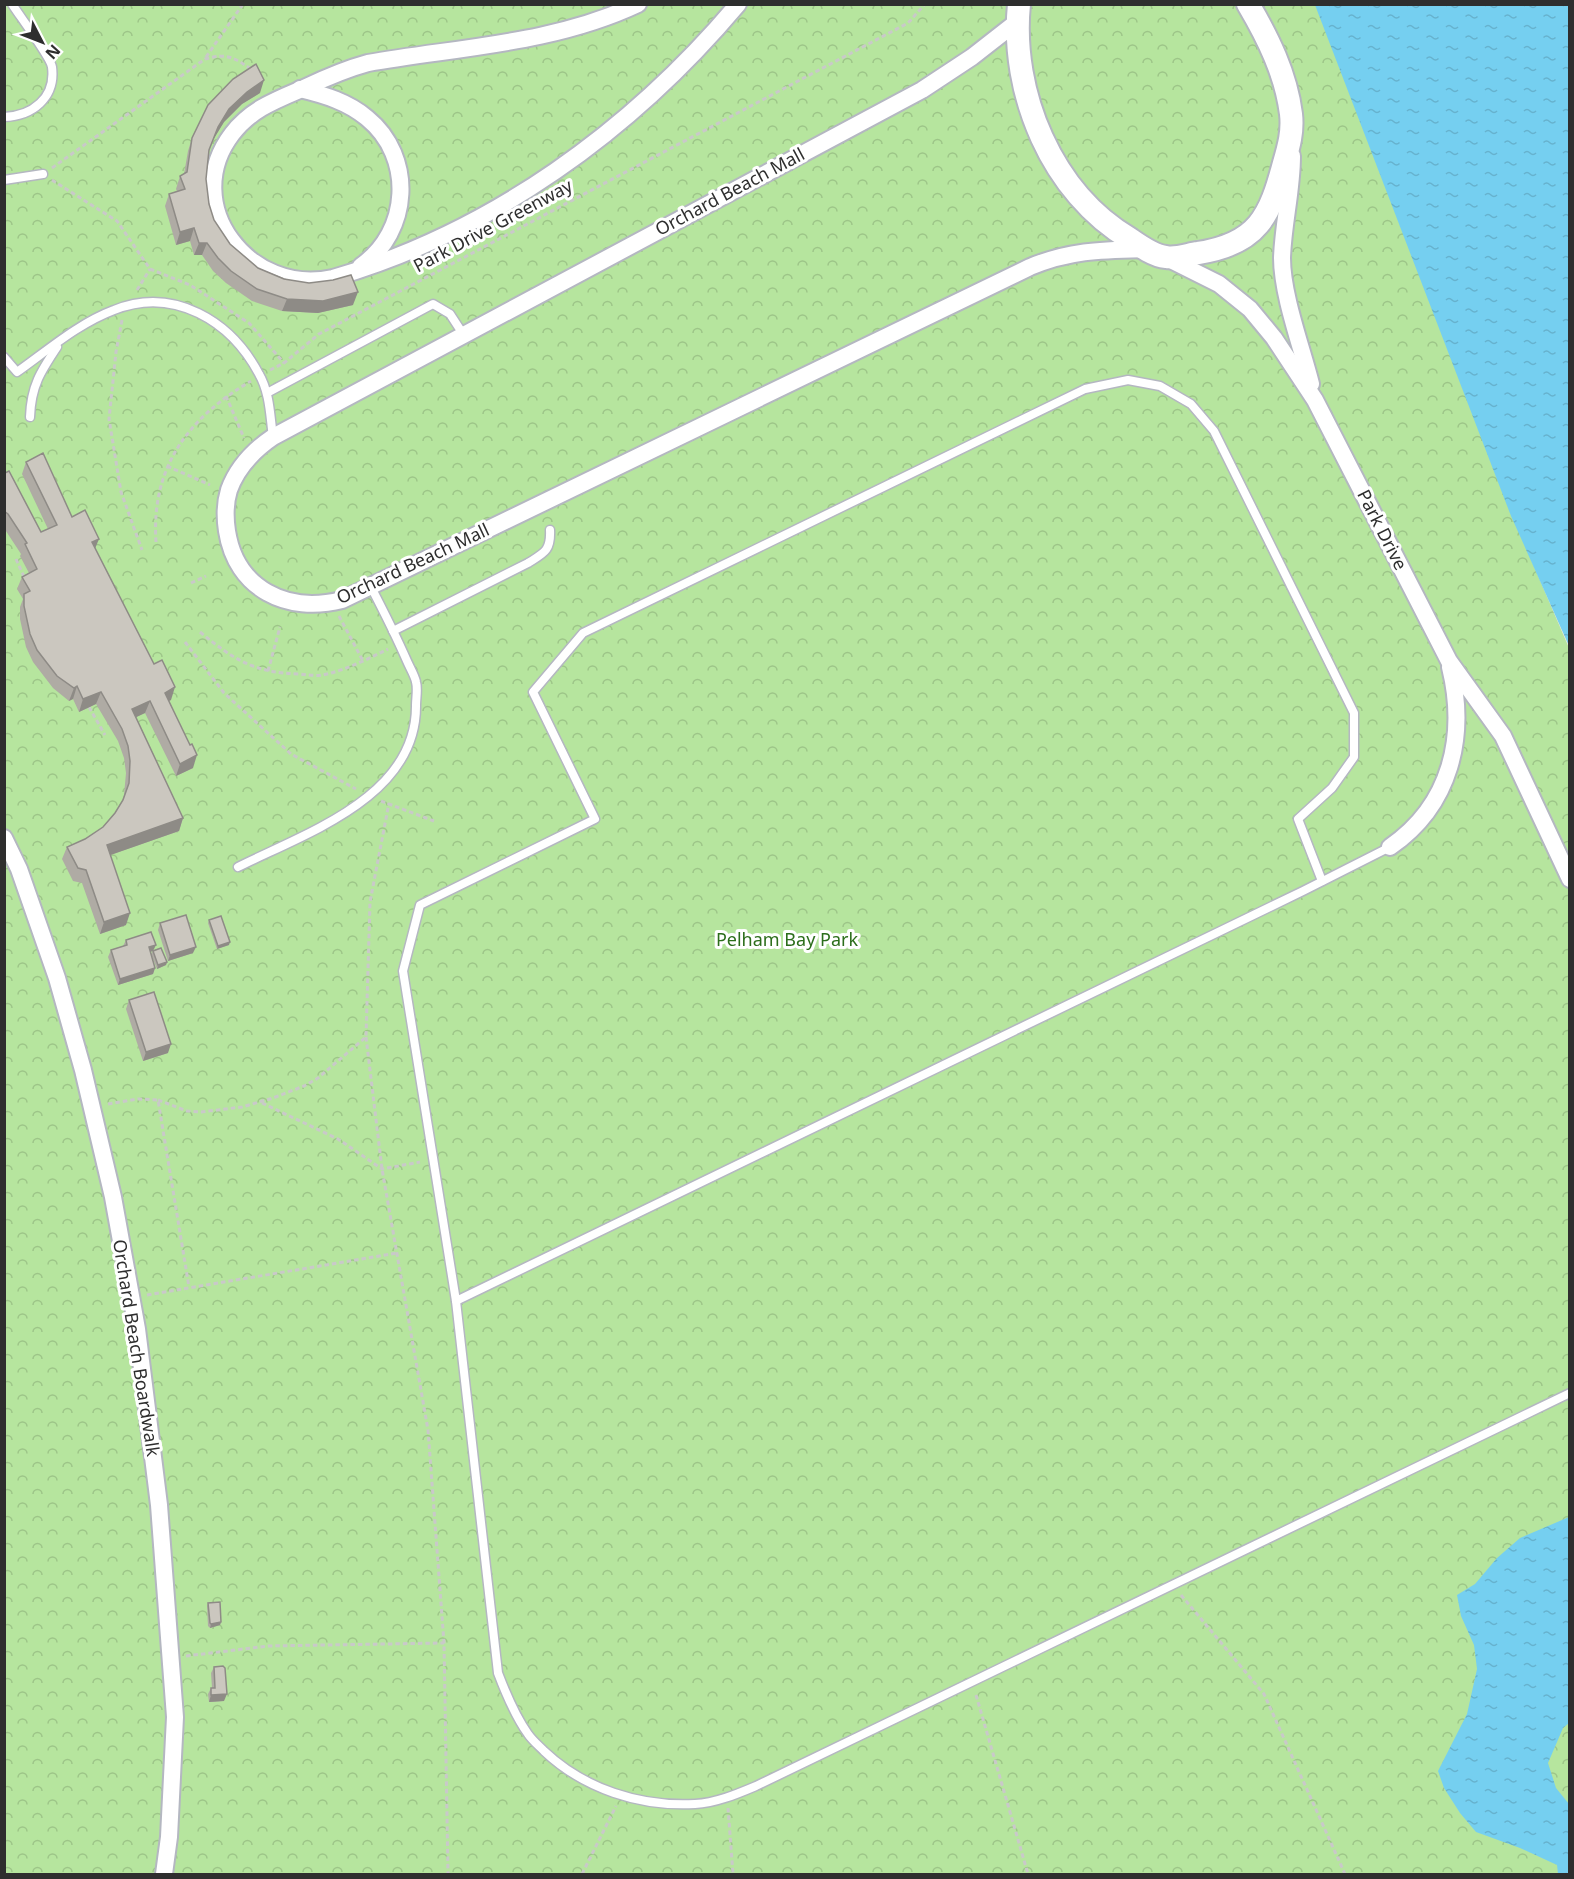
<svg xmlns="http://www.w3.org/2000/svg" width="1574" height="1879" viewBox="0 0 1574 1879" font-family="'Noto Sans',sans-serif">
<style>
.park{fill:url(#park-crowns)}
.water{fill:url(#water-ripples)}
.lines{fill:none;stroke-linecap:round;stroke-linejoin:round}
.lane-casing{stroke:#b4b7c1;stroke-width:11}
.street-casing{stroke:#b4b7c1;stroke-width:20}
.secondary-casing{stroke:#b4b7c1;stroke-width:26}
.path{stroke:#c9c9c9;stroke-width:3;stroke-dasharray:4.5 3;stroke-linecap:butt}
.lane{stroke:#fff;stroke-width:8}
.street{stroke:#fff;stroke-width:16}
.secondary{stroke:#fff;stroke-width:22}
.wall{fill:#afaba4}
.shaded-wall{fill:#8e8b86}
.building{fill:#cbc7bf;stroke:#8e8b86;stroke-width:1.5}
.labels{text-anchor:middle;stroke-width:6;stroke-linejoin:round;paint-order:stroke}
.street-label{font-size:18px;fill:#2e2e2e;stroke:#fff}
.park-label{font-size:18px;fill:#2c6e1b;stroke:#fff}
</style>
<defs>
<pattern id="park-crowns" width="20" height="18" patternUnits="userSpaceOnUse" patternTransform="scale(1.5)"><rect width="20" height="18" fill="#b6e59e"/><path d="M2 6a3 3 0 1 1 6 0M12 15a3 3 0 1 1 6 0" fill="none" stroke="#9dc588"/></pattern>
<pattern id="water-ripples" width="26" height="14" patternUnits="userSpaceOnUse" patternTransform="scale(1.5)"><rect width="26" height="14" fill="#75cff0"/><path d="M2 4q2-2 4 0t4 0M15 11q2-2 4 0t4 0" fill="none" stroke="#66b2ce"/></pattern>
</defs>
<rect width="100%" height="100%" fill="#efe9e1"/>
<path class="park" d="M 5,5 L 1316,5 L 1515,522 L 1569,648 L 1570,1843 L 1561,1874 L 5,1874 Z"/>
<g class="water">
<path d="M 1315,5 L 1569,5 L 1569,646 L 1511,516 Z"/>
<path d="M 1569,1517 L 1569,1723 L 1563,1728 L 1548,1763 L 1556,1788 L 1569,1804 L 1569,1874 L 1558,1874 L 1557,1865 L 1520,1848 L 1476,1832 L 1460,1813 L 1444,1788 L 1438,1771 L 1467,1714 L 1477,1669 L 1474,1645 L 1461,1616 L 1457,1595 L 1475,1584 L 1497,1558 L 1520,1538 Z"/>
</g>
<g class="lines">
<g class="lane-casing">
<g id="lane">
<path d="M 4,117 C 32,116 56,98 52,67 C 51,58 19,15 12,4"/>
<path d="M 4,180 L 43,174"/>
<path d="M 4,357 L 17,372 C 48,350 79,323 114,310 C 174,286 231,321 259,374 C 270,393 270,416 273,437"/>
<path d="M 267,393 L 433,304 L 450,314 L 463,334"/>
<path d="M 30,417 C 31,386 41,371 57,347"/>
<path d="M 393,631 L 528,563 C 544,553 551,551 550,530"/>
<path d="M 238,867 C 306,833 417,797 416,705 C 416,698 418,689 416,682 C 415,676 410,668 407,661 C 396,636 384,612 371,587"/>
<path d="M 1322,881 L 1298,819 L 1332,788 L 1354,757 L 1354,713 L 1214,431 L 1191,404 L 1160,386 L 1128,380 L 1085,389 L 583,633 L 533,692 L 595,819 L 420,905 L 403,971 L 456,1301 L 498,1673 C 506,1694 515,1716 528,1734 C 532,1740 539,1746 544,1751 C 584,1789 640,1807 695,1804 C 716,1803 737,1794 756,1786 L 1570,1393"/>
<path d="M 456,1301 L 1303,891 L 1390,847"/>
</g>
</g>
<g class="street-casing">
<g id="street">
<path d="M 638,4 C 553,44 459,47 368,63 C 346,69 325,78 304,88 C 276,100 251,109 232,134 C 178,205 250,297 333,278 C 492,232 632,130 738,4"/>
<path d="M 1018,21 L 972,57 L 922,90 L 273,437 C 254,450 237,468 229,490 C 225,503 225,518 227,531 C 236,589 287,614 342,600 L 1030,267 C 1070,250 1103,250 1146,249"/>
<path d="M 300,89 C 325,95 348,102 367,118 C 415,157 410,232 361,266"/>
<path d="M 1292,156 C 1292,191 1283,224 1282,258 C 1282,295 1302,348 1311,384"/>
<path d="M 1167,258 L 1219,284 L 1250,309 L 1274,338 L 1315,400 L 1449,661 L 1503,736 L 1570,879"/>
<path d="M 4,838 L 19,869 L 57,978 L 83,1070 L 113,1197 L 137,1329 L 159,1505 L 175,1717 L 169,1837 L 164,1874"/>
<path d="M 1390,847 C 1451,805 1467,736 1450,667"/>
</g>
</g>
<g class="secondary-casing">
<path id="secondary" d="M 1019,4 C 1010,93 1052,193 1130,239 C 1140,246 1154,256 1166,257 C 1176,259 1189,254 1198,253 C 1258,244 1270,216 1284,163 C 1289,146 1293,131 1291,114 C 1286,74 1268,38 1248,4"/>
</g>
<g class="path">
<path d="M 206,57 L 243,4"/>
<path d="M 52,168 L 205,59 C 227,53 234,57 252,70"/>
<path d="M 52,180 L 117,221 L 150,269 L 190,285 L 249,323 L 284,363"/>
<path d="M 137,290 L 150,269"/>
<path d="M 122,320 L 116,352 L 109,419 L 121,492 L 142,550"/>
<path d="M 270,370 L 284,363 L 319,334 L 908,23 L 925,4"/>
<path d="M 226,396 L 244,438"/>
<path d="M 167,466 L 210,485"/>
<path d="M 156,542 C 151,467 188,418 251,381"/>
<path d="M 16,559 L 25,579"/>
<path d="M 191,583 L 206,576"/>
<path d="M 339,616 L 363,661"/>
<path d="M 200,632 C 234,660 255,673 300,674 C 308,675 316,676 323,675 C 346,670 368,659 388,649"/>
<path d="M 185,642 L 224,693 L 291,754 L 356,789"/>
<path d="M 268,671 L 280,627"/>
<path d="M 89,707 L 105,735"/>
<path d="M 381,801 L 434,821"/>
<path d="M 366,1037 L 382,1169 L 428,1430 L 444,1643 L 448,1874"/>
<path d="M 158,1100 L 187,1111 L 201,1112 L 242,1107 L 273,1098 L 304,1086 L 318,1078 L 366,1037 L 370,902 L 389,803"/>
<path d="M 262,1103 L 338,1139 L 382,1169 L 420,1162"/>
<path d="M 108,1104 L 138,1099 L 158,1100 L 189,1287"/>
<path d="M 147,1295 L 397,1253"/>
<path d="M 1181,1595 L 1264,1694 L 1345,1874"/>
<path d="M 186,1656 L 268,1646 L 444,1643"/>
<path d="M 976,1695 L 1028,1874"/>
<path d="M 728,1808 L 733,1874"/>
<path d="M 582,1874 L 616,1806"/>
</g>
<use href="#lane" class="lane"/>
<use href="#street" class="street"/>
<use href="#secondary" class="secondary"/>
</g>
<g class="wall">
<path d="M 260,93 L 242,104 L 224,122 L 213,140 L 209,151 L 206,179 L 209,204 L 214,220 L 230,244 L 258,268 L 353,305 L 318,313 L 282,311 L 252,301 L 226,283 L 213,271 L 202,255 L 194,255 L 190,241 L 176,245 L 165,206 L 169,194 L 177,191 L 176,189 L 180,176 L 184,174 L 188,151 L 192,138 L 208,105 Z"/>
<path d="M 26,462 L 72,517 L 95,549 L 171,700 L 169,701 L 193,768 L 176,776 L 145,713 L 136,717 L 183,818 L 179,831 L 110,855 L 126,925 L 100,934 L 82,883 L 73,881 L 62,859 L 67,847 L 85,839 L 103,827 L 115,813 L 122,801 L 124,795 L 126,773 L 124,758 L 118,741 L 96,704 L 79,712 L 73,699 L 69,701 L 53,688 L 33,662 L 26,647 L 20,619 L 20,607 L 23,599 L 17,589 L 22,577 L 29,573 L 20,556 L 21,554 L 4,528 L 4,471 L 41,532 L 48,529 L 22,474 Z"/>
<path d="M 209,920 L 229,945 L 217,949 L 208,923 Z"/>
<path d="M 160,923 L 193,953 L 168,961 L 158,930 Z"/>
<path d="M 126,940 L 153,951 L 167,962 L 166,965 L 157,969 L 151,954 L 153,951 L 150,952 L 155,968 L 153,974 L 118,985 L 108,957 L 111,950 L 123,946 Z"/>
<path d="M 129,1000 L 168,1053 L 143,1061 L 126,1009 Z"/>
<path d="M 208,1603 L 221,1622 L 220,1625 L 210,1628 L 208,1626 L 207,1606 Z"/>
<path d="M 214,1667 L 224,1701 L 209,1702 L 208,1694 L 211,1688 L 212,1688 L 211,1673 Z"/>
</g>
<g class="shaded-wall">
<path d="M 264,80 L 260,93 L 242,104 L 224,122 L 213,140 L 218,127 L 229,109 L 247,92 Z"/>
<path d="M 194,228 L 190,241 L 176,245 L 180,232 Z"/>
<path d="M 199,243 L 207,243 L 202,255 L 194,255 Z"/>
<path d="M 358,292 L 353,305 L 318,313 L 282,311 L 287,299 Z"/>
<path d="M 99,539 L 94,551 L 92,542 Z"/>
<path d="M 77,686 L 73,699 L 69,701 L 74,688 Z"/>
<path d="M 175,687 L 171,700 L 160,705 L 165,693 Z"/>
<path d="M 101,692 L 96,704 L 79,712 L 83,699 Z"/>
<path d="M 150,701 L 145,713 L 128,721 L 132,709 Z"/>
<path d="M 197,755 L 193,768 L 176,776 L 180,764 Z"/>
<path d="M 183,818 L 179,831 L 102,858 L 107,845 Z"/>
<path d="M 130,913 L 126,925 L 100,934 L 104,922 Z"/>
<path d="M 230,942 L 229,945 L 217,949 L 218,946 Z"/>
<path d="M 156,945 L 153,951 L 146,953 L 149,947 Z"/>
<path d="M 196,947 L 193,953 L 168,961 L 170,955 Z"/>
<path d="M 167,962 L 166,965 L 157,969 L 158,965 Z"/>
<path d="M 155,968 L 153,974 L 118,985 L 120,979 Z"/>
<path d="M 171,1044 L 168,1053 L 143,1061 L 146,1052 Z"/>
<path d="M 221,1622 L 220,1625 L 210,1628 L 211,1624 Z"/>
<path d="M 227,1694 L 224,1701 L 209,1702 L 211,1695 Z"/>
</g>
<g class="building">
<path d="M 256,64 L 264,80 L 247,92 L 229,109 L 218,127 L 209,150 L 206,179 L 209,204 L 214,220 L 230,244 L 258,268 L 284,279 L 309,283 L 333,280 L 351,275 L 358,292 L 323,301 L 287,299 L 257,289 L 231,271 L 218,258 L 207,243 L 199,243 L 194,228 L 180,232 L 169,194 L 185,189 L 180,176 L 187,172 L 192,138 L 208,105 L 233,79 Z"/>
<path d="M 43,453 L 72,517 L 85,510 L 99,539 L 92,542 L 154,664 L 162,660 L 175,687 L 165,693 L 190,745 L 192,744 L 197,755 L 180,764 L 150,701 L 132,709 L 183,818 L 107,845 L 130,913 L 104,922 L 86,870 L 78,868 L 67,847 L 85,839 L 103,827 L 115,813 L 123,800 L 129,783 L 130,761 L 128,746 L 122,729 L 101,692 L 83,699 L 77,686 L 74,688 L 57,676 L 37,650 L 30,634 L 24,606 L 24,594 L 30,591 L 22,577 L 37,569 L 25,544 L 27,543 L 8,514 L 4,511 L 4,471 L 5,473 L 9,471 L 41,532 L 57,525 L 26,462 Z"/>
<path d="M 186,915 L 196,947 L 170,955 L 160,923 Z"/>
<path d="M 221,916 L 230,942 L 218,946 L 209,920 Z"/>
<path d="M 151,932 L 156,945 L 149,947 L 155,968 L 120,979 L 111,950 L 127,945 L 126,940 Z"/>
<path d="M 161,948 L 167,962 L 158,965 L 153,951 Z"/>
<path d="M 154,992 L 171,1044 L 146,1052 L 129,1000 Z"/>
<path d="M 220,1602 L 221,1622 L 211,1624 L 210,1623 L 208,1603 Z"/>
<path d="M 223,1666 L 225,1668 L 227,1694 L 211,1695 L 211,1688 L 215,1688 L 214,1667 Z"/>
</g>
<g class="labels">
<g class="street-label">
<text transform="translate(730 192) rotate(-28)" y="6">Orchard Beach Mall</text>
<text transform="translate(493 226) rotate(-28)" y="6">Park Drive Greenway</text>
<text transform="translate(1382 530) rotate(63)" y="6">Park Drive</text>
<text transform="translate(413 564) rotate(-25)" y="6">Orchard Beach Mall</text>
<text transform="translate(136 1348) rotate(81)" y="6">Orchard Beach Boardwalk</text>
</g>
<g class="park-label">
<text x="787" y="946">Pelham Bay Park</text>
</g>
</g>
<rect width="1574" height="1879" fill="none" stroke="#2e2e2e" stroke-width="12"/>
<g transform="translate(42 42) rotate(132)" stroke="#ffffff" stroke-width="4.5" paint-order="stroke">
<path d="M0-4.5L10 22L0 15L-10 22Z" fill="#2e2e2e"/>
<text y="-9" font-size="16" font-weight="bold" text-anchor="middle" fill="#2e2e2e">N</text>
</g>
</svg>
